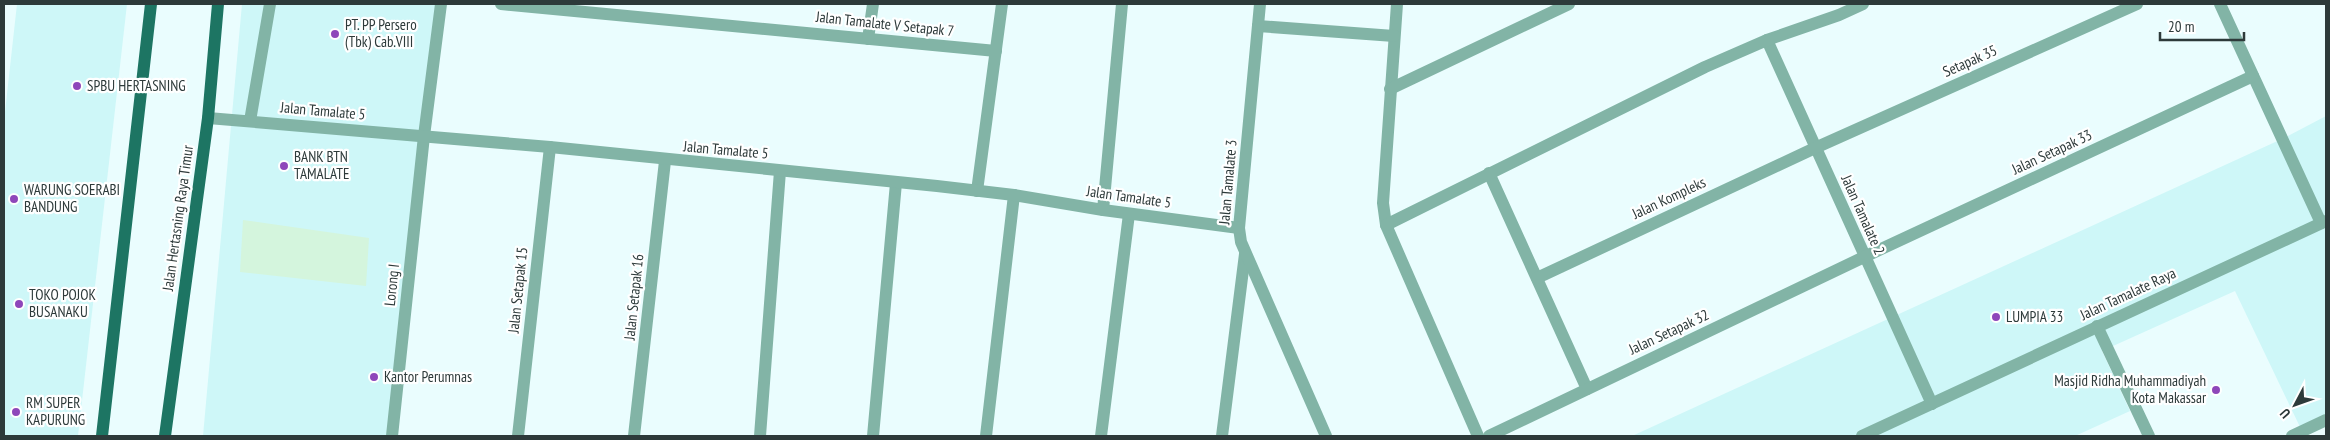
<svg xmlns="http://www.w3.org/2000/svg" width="2330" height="440" viewBox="0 0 2330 440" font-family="'PT Sans Narrow',sans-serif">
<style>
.built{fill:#cef7f8}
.green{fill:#d4f5dd}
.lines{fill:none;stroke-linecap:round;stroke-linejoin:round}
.minor{stroke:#82b4a6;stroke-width:12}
.tertiary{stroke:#82b4a6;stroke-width:12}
.primary{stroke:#1d7563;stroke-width:12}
.poi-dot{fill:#8e47ba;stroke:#fff;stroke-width:2}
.labels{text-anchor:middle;stroke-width:4.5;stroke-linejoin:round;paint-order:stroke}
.street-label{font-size:15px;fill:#2d3a3a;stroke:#fff}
.poi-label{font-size:15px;fill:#2d3a3a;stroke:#fff;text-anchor:start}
</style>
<rect width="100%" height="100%" fill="#eafdfe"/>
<g class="built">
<path d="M 17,4 L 127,4 L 78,436 L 4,436 L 4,121 Z"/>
<path d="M 242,4 L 440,4 L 396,436 L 203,436 Z"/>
<path d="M 2326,116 L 2326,415 L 2300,427 L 2235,291 L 2102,351 L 2130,411 L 2075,436 L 1632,436 L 2284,138 Z"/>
</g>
<path class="green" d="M 243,220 L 369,238 L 366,286 L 240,272 Z"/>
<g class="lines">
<g class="minor">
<path d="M 501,4 L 996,51"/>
<path d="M 1397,4 L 1383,203 L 1386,225 L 1478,436"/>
<path d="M 2220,4 L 2321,223"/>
<path d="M 1258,26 L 1394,36"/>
<path d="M 868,39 L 873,4"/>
<path d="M 1767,40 L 1932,404"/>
<path d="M 1390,89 L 1569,4"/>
<path d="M 250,121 L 270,4"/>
<path d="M 1489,173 L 1587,389"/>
<path d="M 977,191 L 1002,4"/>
<path d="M 1103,210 L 1122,4"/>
<path d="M 1386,225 L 1705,67 L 1767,40 L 1839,15 L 1863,4"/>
<path d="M 1537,278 L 1815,148 L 2137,4"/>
<path d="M 2097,326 L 2149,436"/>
<path d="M 392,436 L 424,136 L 441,4"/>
<path d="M 518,436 L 550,147"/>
<path d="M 634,436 L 665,161"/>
<path d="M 760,436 L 780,171"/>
<path d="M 873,436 L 896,183"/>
<path d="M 986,436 L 1014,195"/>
<path d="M 1101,436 L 1129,214"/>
<path d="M 1222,436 L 1245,254"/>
<path d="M 1489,436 L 1864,257 L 2253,76"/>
<path d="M 2292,436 L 2326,420"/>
</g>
<g class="tertiary">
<path d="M 1260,4 L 1239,228 L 1241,242 L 1326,436"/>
<path d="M 208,118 L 550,147 L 937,186 L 1014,195 L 1103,210 L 1239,228"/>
<path d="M 1862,436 L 2326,221"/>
</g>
<g class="primary">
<path d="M 102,436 L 151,4"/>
<path d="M 165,436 L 208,118 L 218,4"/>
</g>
</g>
<g class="poi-dot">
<circle cx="335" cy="34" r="5"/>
<circle cx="77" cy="86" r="5"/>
<circle cx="284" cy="166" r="5"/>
<circle cx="14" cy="199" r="5"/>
<circle cx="19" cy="304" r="5"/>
<circle cx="1996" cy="317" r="5"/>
<circle cx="374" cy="377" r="5"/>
<circle cx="2216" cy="390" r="5"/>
<circle cx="16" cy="412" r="5"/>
</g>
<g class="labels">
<g class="street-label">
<text transform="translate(885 24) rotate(6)" y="5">Jalan Tamalate V Setapak 7</text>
<text transform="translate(1970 61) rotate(-24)" y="5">Setapak 35</text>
<text transform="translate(323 111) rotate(5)" y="5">Jalan Tamalate 5</text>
<text transform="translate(726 150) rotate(5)" y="5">Jalan Tamalate 5</text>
<text transform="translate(2052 152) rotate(-25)" y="5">Jalan Setapak 33</text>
<text transform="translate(1228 182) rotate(-85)" y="5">Jalan Tamalate 3</text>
<text transform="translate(1129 197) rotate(8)" y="5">Jalan Tamalate 5</text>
<text transform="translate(1669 198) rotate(-25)" y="5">Jalan Kompleks</text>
<text transform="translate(1863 215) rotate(66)" y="5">Jalan Tamalate 2</text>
<text transform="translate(178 218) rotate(-82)" y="5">Jalan Hertasning Raya Timur</text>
<text transform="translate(392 285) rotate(-84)" y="5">Lorong I</text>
<text transform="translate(518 290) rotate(-84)" y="5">Jalan Setapak 15</text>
<text transform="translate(2128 294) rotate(-25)" y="5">Jalan Tamalate Raya</text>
<text transform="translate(634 297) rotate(-84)" y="5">Jalan Setapak 16</text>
<text transform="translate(1669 332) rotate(-25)" y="5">Jalan Setapak 32</text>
</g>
<g class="poi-label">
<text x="345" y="30">PT. PP Persero<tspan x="345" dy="17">(Tbk) Cab.VIII</tspan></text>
<text x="87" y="91">SPBU HERTASNING</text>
<text x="294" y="162">BANK BTN<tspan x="294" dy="17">TAMALATE</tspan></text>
<text x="24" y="195">WARUNG SOERABI<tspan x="24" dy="17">BANDUNG</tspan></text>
<text x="29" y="300">TOKO POJOK<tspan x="29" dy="17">BUSANAKU</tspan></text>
<text x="2006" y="322">LUMPIA 33</text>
<text x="384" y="382">Kantor Perumnas</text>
<text x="2206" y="386" text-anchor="end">Masjid Ridha Muhammadiyah<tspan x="2206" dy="17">Kota Makassar</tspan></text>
<text x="26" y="408">RM SUPER<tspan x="26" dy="17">KAPURUNG</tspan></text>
</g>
</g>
<rect width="2330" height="440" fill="none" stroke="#2d3a3a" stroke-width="10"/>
<g transform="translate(2295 405) rotate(229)" stroke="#ffffff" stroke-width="4" paint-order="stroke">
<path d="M0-4L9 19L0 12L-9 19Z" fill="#2d3a3a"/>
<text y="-8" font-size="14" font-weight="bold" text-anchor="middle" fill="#2d3a3a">U</text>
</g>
<path d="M2160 32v8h84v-8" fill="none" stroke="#2d3a3a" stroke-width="2.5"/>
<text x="2168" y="32" font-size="15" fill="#2d3a3a" stroke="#ffffff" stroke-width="4" paint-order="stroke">20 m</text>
</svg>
